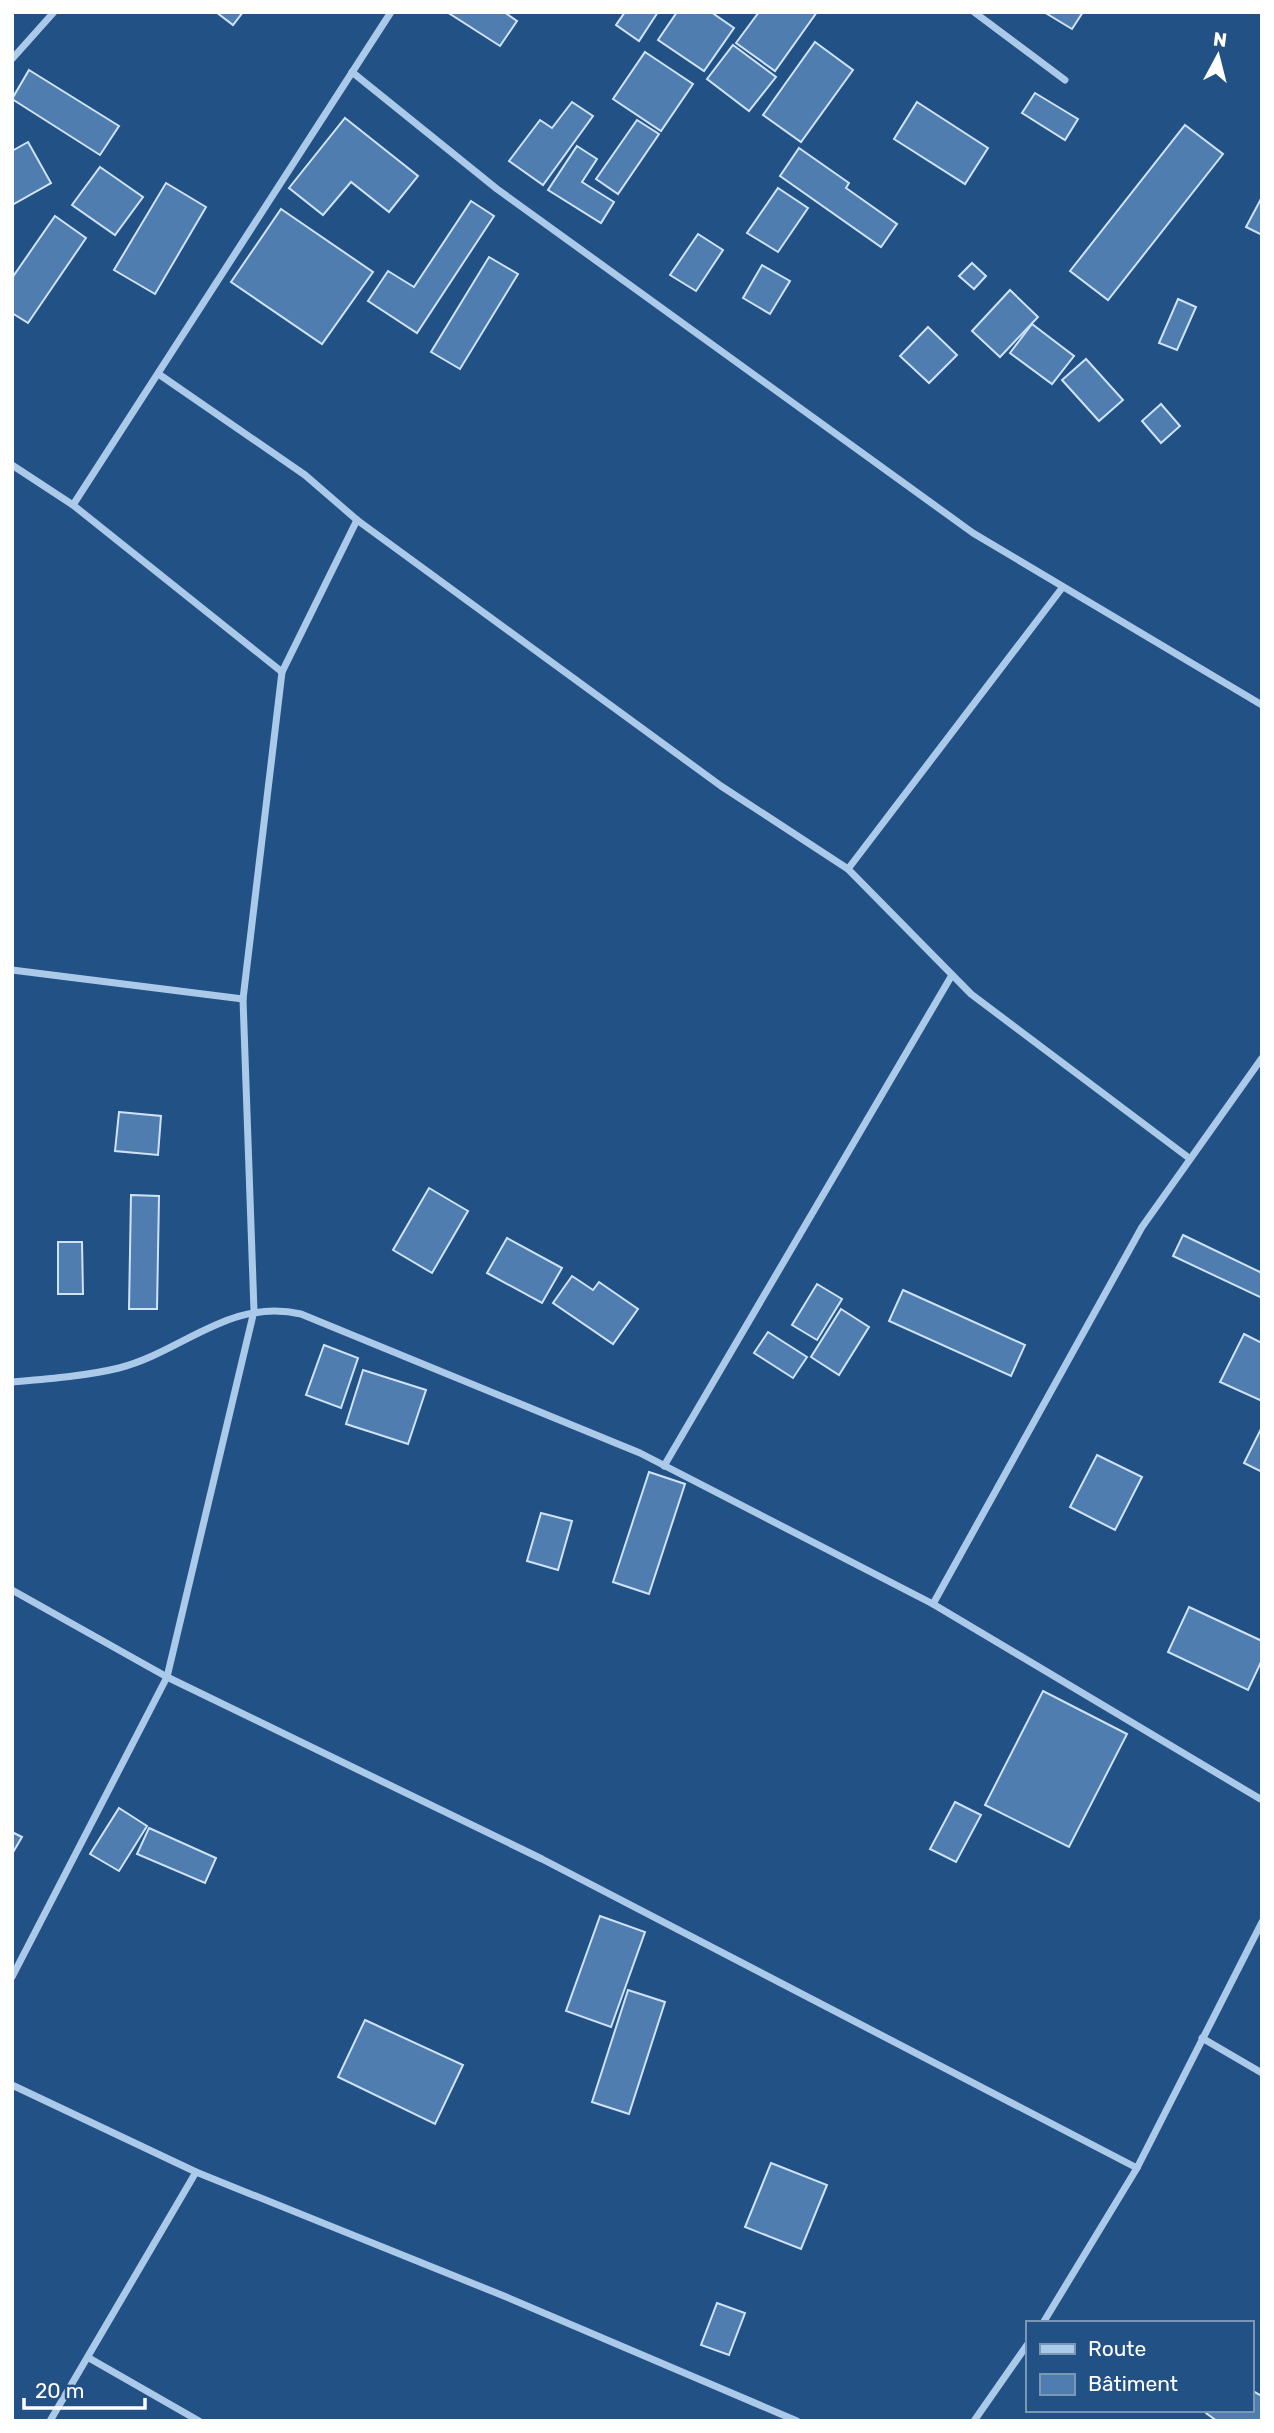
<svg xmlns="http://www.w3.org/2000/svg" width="1274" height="2433" viewBox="0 0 1274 2433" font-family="Rubik,sans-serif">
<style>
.building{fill:#4f7daf;stroke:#cfe3f7;stroke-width:2}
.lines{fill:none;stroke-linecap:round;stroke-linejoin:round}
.street{stroke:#abc9e9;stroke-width:7}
</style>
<rect width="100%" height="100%" fill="#225185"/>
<g class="building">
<path d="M 216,12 L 243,12 L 233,25 Z"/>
<path d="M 447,12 L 504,12 L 517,21 L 500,46 Z"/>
<path d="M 625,12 L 658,12 L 639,41 L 616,25 Z"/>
<path d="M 677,12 L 711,12 L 734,28 L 704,71 L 658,40 Z"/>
<path d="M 759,12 L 817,12 L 775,71 L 736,43 Z"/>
<path d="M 1044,12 L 1083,12 L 1072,29 Z"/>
<path d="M 815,42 L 853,70 L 801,142 L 763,115 Z"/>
<path d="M 733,45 L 776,77 L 749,111 L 707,79 Z"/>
<path d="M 645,52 L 693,84 L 661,131 L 613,99 Z"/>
<path d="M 29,70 L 119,126 L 100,155 L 12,99 Z"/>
<path d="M 1035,93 L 1078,119 L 1065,140 L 1022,113 Z"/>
<path d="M 572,102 L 593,116 L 543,185 L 509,161 L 540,120 L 552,128 Z"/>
<path d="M 917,102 L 988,148 L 965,184 L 894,139 Z"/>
<path d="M 345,118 L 418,176 L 389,212 L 351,182 L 323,215 L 289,188 Z"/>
<path d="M 637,120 L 659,134 L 618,194 L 596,179 Z"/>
<path d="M 1185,125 L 1223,154 L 1108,300 L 1070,271 Z"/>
<path d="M 28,142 L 51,183 L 12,205 L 12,151 Z"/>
<path d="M 577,146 L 597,159 L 582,182 L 614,202 L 601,223 L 548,190 Z"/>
<path d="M 799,148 L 849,183 L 846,188 L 897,224 L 881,247 L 780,176 Z"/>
<path d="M 100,167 L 143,197 L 115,235 L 72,205 Z"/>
<path d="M 166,183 L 206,207 L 155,294 L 114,270 Z"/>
<path d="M 778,188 L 808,208 L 778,252 L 747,233 Z"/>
<path d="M 1262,197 L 1262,235 L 1246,227 Z"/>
<path d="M 471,201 L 494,216 L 417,333 L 368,301 L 388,271 L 414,287 Z"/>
<path d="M 281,209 L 373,272 L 322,344 L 231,282 Z"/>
<path d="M 55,216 L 86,238 L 28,323 L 12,313 L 12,278 Z"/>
<path d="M 698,234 L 723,250 L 696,291 L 670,275 Z"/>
<path d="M 489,257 L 518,274 L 460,369 L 431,352 Z"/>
<path d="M 972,263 L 986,276 L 974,289 L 959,276 Z"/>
<path d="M 762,265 L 790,281 L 770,314 L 743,298 Z"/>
<path d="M 1010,290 L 1038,317 L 1000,357 L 972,331 Z"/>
<path d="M 1178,299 L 1196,307 L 1177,350 L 1159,343 Z"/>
<path d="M 1032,324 L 1074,356 L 1052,384 L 1010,353 Z"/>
<path d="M 928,327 L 957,355 L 929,383 L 900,356 Z"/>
<path d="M 1086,359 L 1123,400 L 1099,421 L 1062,380 Z"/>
<path d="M 1161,404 L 1180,426 L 1161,443 L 1142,421 Z"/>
<path d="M 119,1112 L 161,1116 L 158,1155 L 115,1151 Z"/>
<path d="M 429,1188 L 468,1211 L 432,1273 L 393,1250 Z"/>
<path d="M 131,1195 L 159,1196 L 157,1309 L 129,1309 Z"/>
<path d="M 1183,1235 L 1262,1273 L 1262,1298 L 1173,1256 Z"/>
<path d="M 507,1238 L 562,1268 L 542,1303 L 487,1273 Z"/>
<path d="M 58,1242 L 82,1242 L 83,1294 L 58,1294 Z"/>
<path d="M 572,1276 L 593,1290 L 599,1282 L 638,1309 L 613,1344 L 553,1303 Z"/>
<path d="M 817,1284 L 842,1299 L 817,1340 L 792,1325 Z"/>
<path d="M 903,1290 L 1025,1345 L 1011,1376 L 889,1321 Z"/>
<path d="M 841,1309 L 869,1327 L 839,1375 L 811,1357 Z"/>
<path d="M 768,1332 L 807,1357 L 793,1378 L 754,1353 Z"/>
<path d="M 1244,1334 L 1262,1343 L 1262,1401 L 1220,1382 Z"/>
<path d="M 324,1345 L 358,1358 L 341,1408 L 306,1395 Z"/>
<path d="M 363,1370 L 426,1390 L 408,1444 L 346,1424 Z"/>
<path d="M 1262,1427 L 1262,1472 L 1244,1463 Z"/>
<path d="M 1097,1455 L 1142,1477 L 1115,1530 L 1070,1507 Z"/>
<path d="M 649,1472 L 685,1484 L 649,1594 L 613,1582 Z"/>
<path d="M 541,1513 L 572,1521 L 558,1570 L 527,1561 Z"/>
<path d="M 1189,1607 L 1262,1641 L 1262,1660 L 1248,1690 L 1168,1652 Z"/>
<path d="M 1043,1691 L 1127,1734 L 1069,1847 L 985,1805 Z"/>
<path d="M 955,1802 L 981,1815 L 956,1862 L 930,1849 Z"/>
<path d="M 119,1808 L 147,1826 L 119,1871 L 90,1854 Z"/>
<path d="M 149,1828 L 216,1858 L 205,1883 L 137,1854 Z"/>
<path d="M 12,1832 L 22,1837 L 12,1854 Z"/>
<path d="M 600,1916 L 645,1932 L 611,2027 L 566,2011 Z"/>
<path d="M 628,1990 L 665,2002 L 629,2114 L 592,2102 Z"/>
<path d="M 365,2020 L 463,2065 L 435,2124 L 338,2077 Z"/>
<path d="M 771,2163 L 827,2185 L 801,2249 L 745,2227 Z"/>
<path d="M 717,2303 L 745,2313 L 729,2355 L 701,2345 Z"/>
<path d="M 1251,2390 L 1262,2396 L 1262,2421 L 1217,2421 L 1206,2413 L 1207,2410 L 1251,2410 Z"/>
</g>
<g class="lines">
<g class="street">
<path d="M 974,12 L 1065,80"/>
<path d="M 12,59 L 54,12"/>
<path d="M 352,72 L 497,189 L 973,533 L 1262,705"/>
<path d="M 160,375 L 305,475 L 357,520 L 721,786 L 848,869 L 971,994 L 1189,1158"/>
<path d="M 12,465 L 73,505 L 282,672"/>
<path d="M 73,505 L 391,12"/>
<path d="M 848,869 L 1062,588"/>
<path d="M 12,970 L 243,999"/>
<path d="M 12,1382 C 47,1379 86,1376 119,1368 C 184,1351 229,1298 301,1314 L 640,1453 L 933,1604 L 1142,1227 L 1262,1058"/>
<path d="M 664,1466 L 952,975"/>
<path d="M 12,1590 L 167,1677 L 542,1859 L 1137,2168"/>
<path d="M 933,1604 L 1262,1800"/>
<path d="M 12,1977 L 167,1677 L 254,1311 L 243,999 L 282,672 L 357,520"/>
<path d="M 1202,2038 L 1262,2073"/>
<path d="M 12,2085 L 196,2172 L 504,2296 L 797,2421"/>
<path d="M 1043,2323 L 1137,2168 L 1262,1922"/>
<path d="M 89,2358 L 199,2421"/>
<path d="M 50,2421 L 196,2172"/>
<path d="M 974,2421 L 1027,2345"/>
</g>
</g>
<rect width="1274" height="2433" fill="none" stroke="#ffffff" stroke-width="28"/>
<rect x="1026" y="2321" width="228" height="91" fill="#225185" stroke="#7a97b6" stroke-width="2"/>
<rect x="1040" y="2344" width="35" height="10" fill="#abc9e9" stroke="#7a97b6" stroke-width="2"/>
<text x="1088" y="2356" font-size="21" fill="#ffffff">Route</text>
<rect x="1040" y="2374" width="35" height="21" fill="#4f7daf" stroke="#7a97b6" stroke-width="2"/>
<text x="1088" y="2391" font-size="21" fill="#ffffff">Bâtiment</text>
<g transform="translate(1218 56) rotate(7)" stroke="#225185" stroke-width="5" paint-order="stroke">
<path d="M0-5L12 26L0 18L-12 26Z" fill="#ffffff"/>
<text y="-10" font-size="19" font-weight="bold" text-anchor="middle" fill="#ffffff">N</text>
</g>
<path d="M24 2398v10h121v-10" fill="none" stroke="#ffffff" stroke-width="3.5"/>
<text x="35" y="2398" font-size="21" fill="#ffffff" stroke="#225185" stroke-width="5" paint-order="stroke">20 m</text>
</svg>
